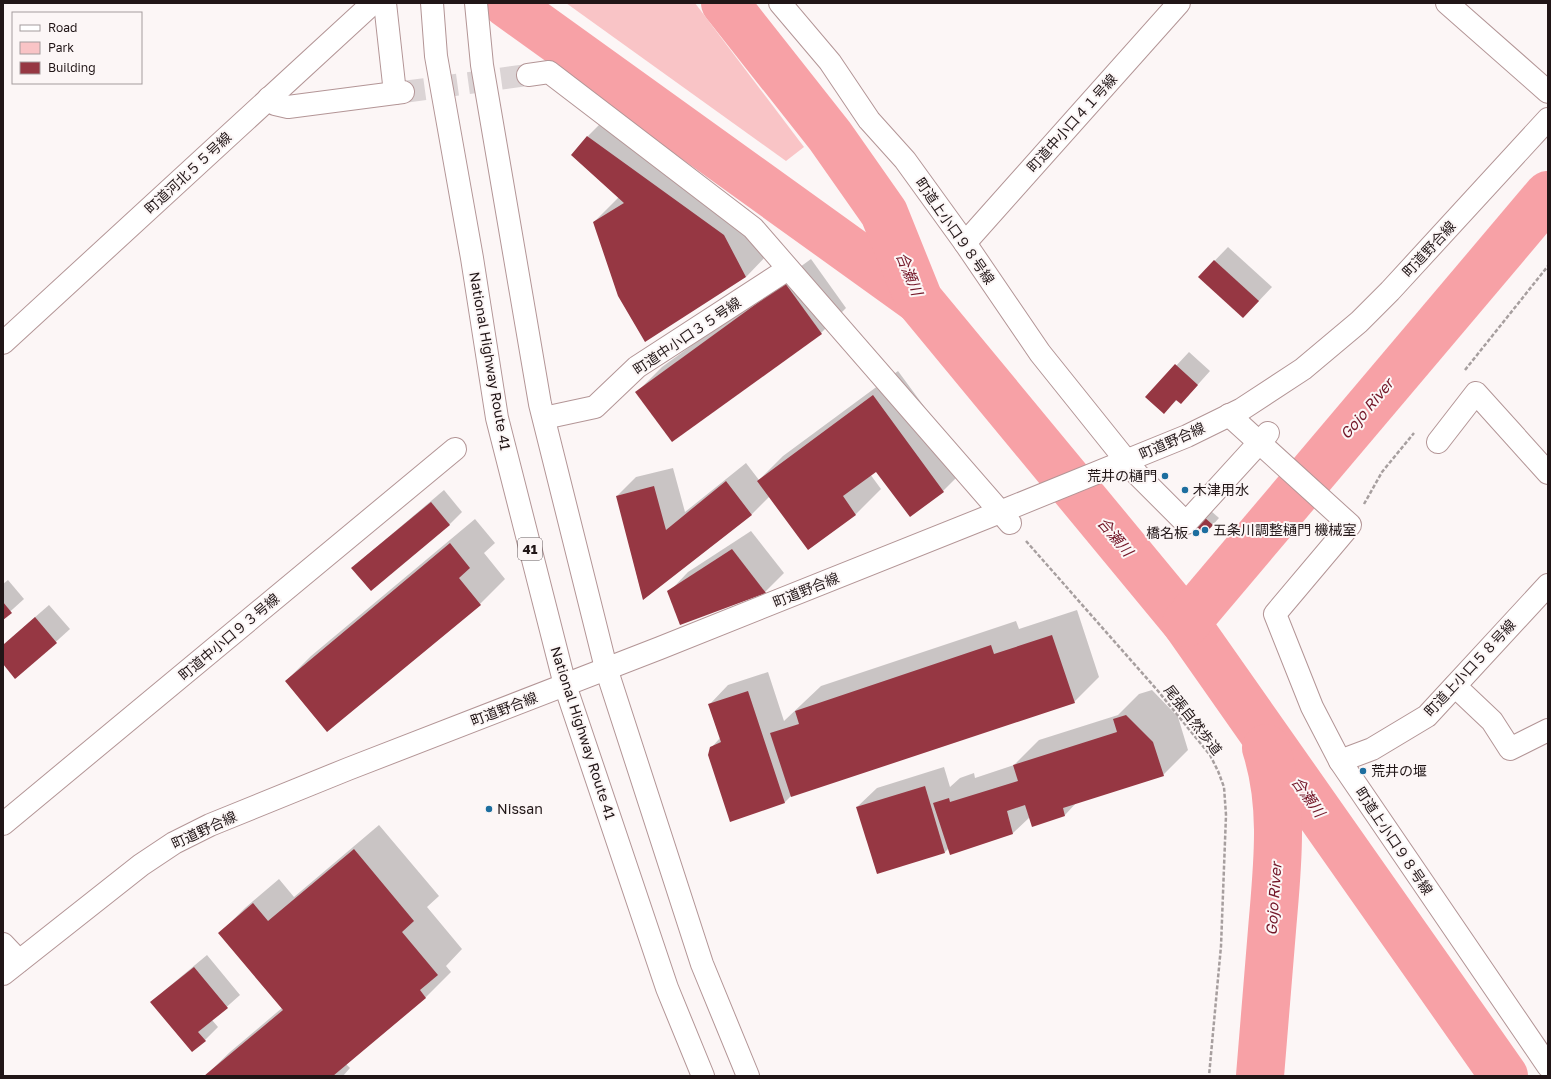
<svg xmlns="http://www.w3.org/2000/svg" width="1551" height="1079" viewBox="0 0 1551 1079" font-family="'Golos Text','Noto Sans JP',sans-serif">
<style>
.green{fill:#f9c4c6}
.shadow{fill:#0003}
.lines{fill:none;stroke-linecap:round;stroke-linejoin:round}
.river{stroke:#f7a1a6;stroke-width:48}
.building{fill:#963743}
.minor-tunnel{stroke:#dbd4d5;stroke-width:22;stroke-dasharray:22 11;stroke-linecap:butt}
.minor-casing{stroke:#b39596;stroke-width:24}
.highway-casing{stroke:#b39596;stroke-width:24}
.path{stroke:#a79f9f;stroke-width:2.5;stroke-dasharray:4 2;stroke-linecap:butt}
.minor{stroke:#fff;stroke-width:22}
.highway{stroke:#fff;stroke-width:22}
.poi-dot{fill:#1d6e9f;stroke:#fcf6f6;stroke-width:1.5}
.labels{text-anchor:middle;stroke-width:4;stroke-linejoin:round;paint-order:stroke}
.shield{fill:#fcf6f6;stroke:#63595a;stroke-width:1}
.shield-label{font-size:13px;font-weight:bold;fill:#211617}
.street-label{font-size:14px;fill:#211617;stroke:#fcf6f6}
.poi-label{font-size:14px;fill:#211617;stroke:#fcf6f6;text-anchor:start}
.water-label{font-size:15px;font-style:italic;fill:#731728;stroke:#fcf6f6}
</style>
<rect width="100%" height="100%" fill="#fcf6f6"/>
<path class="green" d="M 566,3 L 695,3 L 804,147 L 786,161 Z"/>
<g class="shadow">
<path d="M 613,111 L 749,210 L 771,251 L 746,277 L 594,222 L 619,197 L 588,136 Z"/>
<path d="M 1228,247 L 1272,287 L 1256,304 L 1199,277 Z"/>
<path d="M 811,259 L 846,308 L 821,333 L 672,441 L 637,392 L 662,367 Z"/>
<path d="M 1189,352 L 1210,371 L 1193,390 L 1177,400 L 1164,412 L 1147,397 Z"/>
<path d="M 898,371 L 968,466 L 943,491 L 876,470 L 870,474 L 881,489 L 856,514 L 809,549 L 770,496 L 752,514 L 643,599 L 617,496 L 636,477 L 673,468 L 685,512 L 746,463 L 759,480 L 783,456 Z"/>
<path d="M 444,490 L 462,512 L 450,524 L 371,590 L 353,568 L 366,556 Z"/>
<path d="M 1211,511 L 1219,518 L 1211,527 L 1198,526 Z"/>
<path d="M 475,519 L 495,543 L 484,553 L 505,579 L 480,604 L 286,681 L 311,656 Z"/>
<path d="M 751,531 L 784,573 L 765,592 L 680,624 L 669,592 L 688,572 Z"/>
<path d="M 8,580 L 24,599 L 3,618 L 3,584 Z"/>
<path d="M 49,605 L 70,629 L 16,678 L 3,663 L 3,645 Z"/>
<path d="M 1077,610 L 1099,677 L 1074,702 L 791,796 L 785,802 L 730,820 L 711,748 L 720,738 L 709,705 L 728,685 L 768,672 L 784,721 L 821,686 L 1016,621 L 1019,629 Z"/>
<path d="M 1152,690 L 1178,717 L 1188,750 L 1163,775 L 1077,802 L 1065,815 L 1030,817 L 1013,833 L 950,853 L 949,848 L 945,852 L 877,873 L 857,807 L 877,788 L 944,767 L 950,787 L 960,778 L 974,773 L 975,778 L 1014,765 L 1039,740 L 1118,715 L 1139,694 Z"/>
<path d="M 379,825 L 439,896 L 427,907 L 462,949 L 446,966 L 451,972 L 426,997 L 346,1064 L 350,1068 L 343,1076 L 205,1076 L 230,1052 L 282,1008 L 220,933 L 245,908 L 279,879 L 294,897 Z"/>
<path d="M 207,955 L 240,995 L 212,1020 L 218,1027 L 205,1040 L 152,1003 L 165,990 Z"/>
</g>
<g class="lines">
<g class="river">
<path d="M 506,3 L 919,300"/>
<path d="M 725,3 L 830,136 L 884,213 L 919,300 L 1186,623 L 1504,1076"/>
<path d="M 1186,623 L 1548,195"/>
<path d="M 1260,1076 C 1264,1027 1268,979 1272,930 C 1277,869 1285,807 1266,748"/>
</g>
</g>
<g class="building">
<path d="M 587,136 L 724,235 L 746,277 L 645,342 L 618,296 L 593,222 L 624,203 L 571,155 Z"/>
<path d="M 1214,260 L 1259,301 L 1243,318 L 1198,277 Z"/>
<path d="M 785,283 L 822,334 L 672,442 L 635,392 Z"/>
<path d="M 1175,364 L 1198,385 L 1181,404 L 1176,400 L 1164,414 L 1145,397 Z"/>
<path d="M 873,395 L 944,492 L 910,517 L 876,472 L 843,496 L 856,515 L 808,550 L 757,481 Z"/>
<path d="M 726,481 L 752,515 L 643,600 L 616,496 L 654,486 L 666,530 Z"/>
<path d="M 431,502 L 450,525 L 371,591 L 351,568 Z"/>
<path d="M 1204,517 L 1213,525 L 1205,534 L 1196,526 Z"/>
<path d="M 450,543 L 470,568 L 459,578 L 481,605 L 327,732 L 285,681 Z"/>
<path d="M 732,549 L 766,593 L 680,625 L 667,591 Z"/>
<path d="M 3,602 L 12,613 L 3,620 Z"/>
<path d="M 35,617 L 57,643 L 15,679 L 3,664 L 3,645 Z"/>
<path d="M 1052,635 L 1075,703 L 791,797 L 770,733 L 799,724 L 795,711 L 991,645 L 994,654 Z"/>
<path d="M 748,691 L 785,803 L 730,822 L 708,755 L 710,747 L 721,742 L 708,704 Z"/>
<path d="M 1126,715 L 1153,742 L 1164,776 L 1063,808 L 1065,816 L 1032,827 L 1025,805 L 1007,811 L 1013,834 L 950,855 L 933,803 L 949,798 L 950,802 L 1018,781 L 1013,765 L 1117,732 L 1113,719 Z"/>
<path d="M 925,786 L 945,853 L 877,874 L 856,807 Z"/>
<path d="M 354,849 L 414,921 L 402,932 L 438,975 L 420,990 L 426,998 L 333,1076 L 204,1076 L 283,1010 L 218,933 L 253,903 L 268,921 Z"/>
<path d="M 194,967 L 228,1008 L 198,1032 L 206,1041 L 192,1052 L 150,1002 Z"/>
</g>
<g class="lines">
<path class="minor-tunnel" d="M 403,92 L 528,75"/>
<g class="minor-casing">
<g id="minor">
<path d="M 385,3 L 395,93"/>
<path d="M 780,3 L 830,62 L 869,120 L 905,160 L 965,243 L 1040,353 L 1137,474 L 1186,523 L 1268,433"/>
<path d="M 1447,3 L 1548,92"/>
<path d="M 528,75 L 549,72 L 753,228 L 1010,523"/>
<path d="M 269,98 L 275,104 L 288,107 L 403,92"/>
<path d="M 965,243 L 1179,3"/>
<path d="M 3,343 L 373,3"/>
<path d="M 1229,415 L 1350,525 L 1275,614 L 1312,707 L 1340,761 L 1548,1066"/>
<path d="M 544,418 L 595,407 L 637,367 L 788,269"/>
<path d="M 1438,442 L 1476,393 L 1548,473"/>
<path d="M 1455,686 L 1492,721 L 1510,749 L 1548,730"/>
<path d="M 1340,761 L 1372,749 L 1427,716 L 1548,585"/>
<path d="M 3,824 L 455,449"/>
<path d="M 3,944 L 19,961"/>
<path d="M 3,974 L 141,865 L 174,843 L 210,825 L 348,769 L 660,648 L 1005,510 L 1187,436 L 1242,409 L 1303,369 L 1359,322 L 1390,291 L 1548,119"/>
</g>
</g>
<g class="highway-casing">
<g id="highway">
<path d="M 432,3 L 436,56 L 472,258 L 497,418 L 565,685 L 667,988 L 703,1076"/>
<path d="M 476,3 L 482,65 L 540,404 L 606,668 L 702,964 L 748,1076"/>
</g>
</g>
<g class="path">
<path d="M 1465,370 L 1548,266"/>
<path d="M 1364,504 L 1382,472 L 1414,433"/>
<path d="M 1026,541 L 1158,691 L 1210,755 L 1218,771 L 1224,787 L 1226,815 L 1221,946 L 1209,1076"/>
</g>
<use href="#minor" class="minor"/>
<use href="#highway" class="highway"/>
</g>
<g class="poi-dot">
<circle cx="1165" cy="476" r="4"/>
<circle cx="1185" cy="490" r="4"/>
<circle cx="1205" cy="530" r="4"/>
<circle cx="1196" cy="533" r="4"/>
<circle cx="1363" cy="771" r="4"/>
<circle cx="489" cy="809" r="4"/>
</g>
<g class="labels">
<rect class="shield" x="518" y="538" width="24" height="22" rx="3"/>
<g class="shield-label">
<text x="530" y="554">41</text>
</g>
<g class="street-label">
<text transform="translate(1072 123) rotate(-48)" y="5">町道中小口４１号線</text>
<text transform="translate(188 173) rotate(-43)" y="5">町道河北５５号線</text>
<text transform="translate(955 231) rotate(55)" y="5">町道上小口９８号線</text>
<text transform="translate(1429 249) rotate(-47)" y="5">町道野合線</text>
<text transform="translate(687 336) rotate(-34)" y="5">町道中小口３５号線</text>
<text transform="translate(490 361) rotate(80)" y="5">National Highway Route 41</text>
<text transform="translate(1172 441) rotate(-24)" y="5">町道野合線</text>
<text transform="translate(806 590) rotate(-22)" y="5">町道野合線</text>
<text transform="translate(229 637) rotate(-40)" y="5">町道中小口９３号線</text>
<text transform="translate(1470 668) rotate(-47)" y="5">町道上小口５８号線</text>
<text transform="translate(504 709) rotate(-21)" y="5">町道野合線</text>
<text transform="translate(1193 720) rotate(52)" y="5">尾張自然歩道</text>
<text transform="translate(583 733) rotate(72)" y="5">National Highway Route 41</text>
<text transform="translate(204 830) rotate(-25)" y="5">町道野合線</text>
<text transform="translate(1394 841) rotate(56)" y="5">町道上小口９８号線</text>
</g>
<g class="poi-label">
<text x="1157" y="481" text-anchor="end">荒井の樋門</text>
<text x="1193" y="495">木津用水</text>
<text x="1213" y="535">五条川調整樋門 機械室</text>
<text x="1188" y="538" text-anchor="end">橋名板</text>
<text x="1371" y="776">荒井の堰</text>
<text x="497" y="814">Nissan</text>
</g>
<g class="water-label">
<text transform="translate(909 274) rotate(68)" y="5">合瀬川</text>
<text transform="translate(1367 409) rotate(-50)" y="5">Gojo River</text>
<text transform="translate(1115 537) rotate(50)" y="5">合瀬川</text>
<text transform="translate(1308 797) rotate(55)" y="5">合瀬川</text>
<text transform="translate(1274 899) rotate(-86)" y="5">Gojo River</text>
</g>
</g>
<rect width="1551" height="1079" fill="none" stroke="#211617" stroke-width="8"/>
<rect x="12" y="12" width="130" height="72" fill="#fcf6f6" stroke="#a49c9d"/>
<rect x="20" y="25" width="20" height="6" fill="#ffffff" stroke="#a49c9d"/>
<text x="48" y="32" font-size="12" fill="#211617">Road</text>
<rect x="20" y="42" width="20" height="12" fill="#f9c4c6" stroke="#a49c9d"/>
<text x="48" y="52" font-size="12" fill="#211617">Park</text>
<rect x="20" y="62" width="20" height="12" fill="#963743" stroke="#a49c9d"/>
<text x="48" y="72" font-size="12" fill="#211617">Building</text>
</svg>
